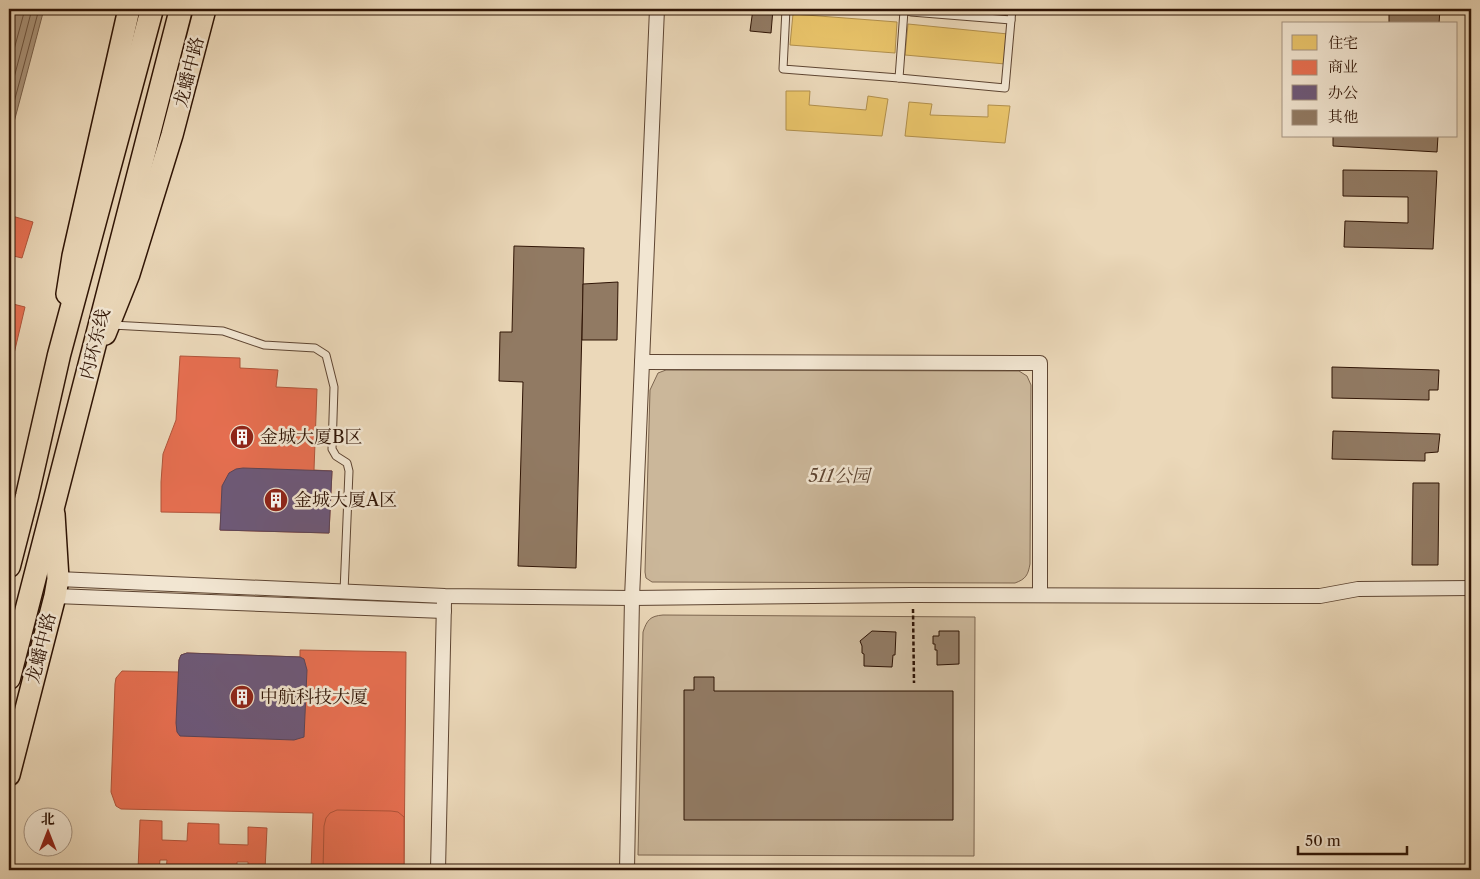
<svg xmlns="http://www.w3.org/2000/svg" width="1480" height="879" viewBox="0 0 1480 879" font-family="'Libre Caslon Text','Noto Serif SC',serif">
<style>
.green{fill:#cbb79a;stroke:#7d6650}
.water{fill:#ab957c;stroke:#79614c}
.homes{fill:#e9c46a;stroke:#b18f4c}
.shops{fill:#e76f51;stroke:#b0543a}
.offices{fill:#6d597a;stroke:#5a4457}
.lines{fill:none;stroke-linecap:round;stroke-linejoin:round}
.shore{stroke:#6d5440;stroke-width:1}
.building{fill:#917a63;stroke:#2f1405}
.service-casing{stroke:#5e4532;stroke-width:9}
.minor-casing{stroke:#5e4532;stroke-width:16}
.primary-casing{stroke:#2f1405;stroke-width:24}
.trunk-casing{stroke:#2f1405;stroke-width:25}
.path{stroke:#2f1405;stroke-width:2.5;stroke-dasharray:4 2.5;stroke-linecap:butt}
.service{stroke:#f2e6d2;stroke-width:7}
.minor{stroke:#f2e6d2;stroke-width:14}
.primary{stroke:#ebd8b9;stroke-width:21}
.trunk{stroke:#ebd8b9;stroke-width:22}
.labels{text-anchor:middle;stroke-width:5;stroke-linejoin:round;paint-order:stroke}
.street-label{font-size:18px;fill:#2f1405;stroke:#f2e6d2}
.poi-label{font-size:18px;fill:#2f1405;stroke:#f2e6d2;text-anchor:start}
.park-label{font-size:18px;font-style:italic;fill:#5e4532;stroke:#f2e6d2}
</style>
<rect width="100%" height="100%" fill="#ebd8b9"/>
<filter id="stains"><feTurbulence type="fractalNoise" baseFrequency=".004" numOctaves="4"/><feColorMatrix values="0 0 0 0 .2 0 0 0 0 .09 0 0 0 0 .02 0 0 0 .5 -.17"/></filter>
<radialGradient id="worn" r=".72"><stop offset=".6" stop-color="#630" stop-opacity="0"/><stop offset="1" stop-color="#630" stop-opacity=".3"/></radialGradient>
<g class="green">
<path d="M 666,370 L 1019,371 L 1027,376 L 1031,385 L 1030,564 C 1028,575 1026,579 1015,583 L 652,582 L 646,578 L 645,572 L 650,390 L 658,373 Z"/>
<path d="M 663,615 L 975,617 L 974,856 L 638,855 L 643,632 C 647,620 650,616 663,615 Z"/>
</g>
<path class="water" d="M 9,9 L 44,9 L 9,141 Z"/>
<g class="homes">
<path d="M 793,14 L 897,22 L 895,53 L 790,45 Z"/>
<path d="M 908,24 L 1008,34 L 1005,64 L 905,55 Z"/>
<path d="M 786,91 L 810,91 L 809,105 L 866,110 L 868,96 L 888,99 L 882,136 L 786,130 Z"/>
<path d="M 909,102 L 932,104 L 930,115 L 988,117 L 988,105 L 1010,106 L 1005,143 L 905,136 Z"/>
</g>
<g class="shops">
<path d="M 12,216 L 33,222 L 22,258 L 9,255 L 9,227 Z"/>
<path d="M 9,303 L 25,307 L 9,375 Z"/>
<path d="M 180,356 L 240,358 L 240,368 L 278,370 L 276,387 L 317,389 L 314,470 L 332,471 L 329,533 L 220,530 L 221,513 L 161,512 L 161,482 L 163,454 L 176,420 Z"/>
<path d="M 300,650 L 406,652 L 404,870 L 311,870 L 313,813 L 121,809 L 116,806 L 111,792 L 115,684 L 116,678 L 122,671 L 179,672 L 179,660 L 181,655 L 187,653 L 300,657 Z"/>
<path d="M 337,810 L 391,811 L 398,812 L 404,817 L 404,870 L 323,870 L 324,826 L 326,818 L 330,813 Z"/>
<path d="M 140,820 L 162,821 L 162,840 L 187,841 L 188,823 L 219,824 L 219,844 L 248,845 L 248,827 L 267,828 L 265,870 L 248,870 L 248,862 L 237,862 L 237,870 L 166,870 L 167,860 L 160,860 L 159,870 L 138,870 Z"/>
</g>
<g class="offices">
<path d="M 243,468 L 332,471 L 329,533 L 220,530 L 222,486 L 229,473 L 236,469 Z"/>
<path d="M 187,653 L 300,657 L 304,659 L 307,670 L 304,737 L 294,740 L 180,736 L 177,732 L 176,723 L 179,660 L 181,655 Z"/>
</g>
<g class="lines">
<g class="shore">
<path d="M 9,68 L 25,9"/>
<path d="M 9,97 L 32,9"/>
<path d="M 9,121 L 39,9"/>
</g>
</g>
<g class="building">
<path d="M 753,9 L 773,9 L 771,33 L 750,31 Z"/>
<path d="M 1389,9 L 1440,9 L 1439,24 L 1389,24 Z"/>
<path d="M 1333,136 L 1438,136 L 1437,152 L 1333,146 Z"/>
<path d="M 1343,170 L 1437,171 L 1433,249 L 1344,247 L 1345,221 L 1408,223 L 1408,197 L 1343,196 Z"/>
<path d="M 514,246 L 584,248 L 576,568 L 518,566 L 523,382 L 499,381 L 500,332 L 512,332 Z"/>
<path d="M 618,282 L 617,340 L 582,340 L 583,284 Z"/>
<path d="M 1332,367 L 1439,370 L 1438,390 L 1429,390 L 1429,400 L 1332,398 Z"/>
<path d="M 1333,431 L 1440,434 L 1438,452 L 1425,453 L 1425,461 L 1332,459 Z"/>
<path d="M 1413,483 L 1439,483 L 1438,565 L 1412,565 Z"/>
<path d="M 872,631 L 896,632 L 895,655 L 893,655 L 892,667 L 864,666 L 864,654 L 862,653 L 862,646 L 860,641 Z"/>
<path d="M 939,631 L 959,631 L 959,664 L 937,665 L 937,650 L 935,650 L 935,644 L 933,644 L 933,636 L 939,636 Z"/>
<path d="M 694,677 L 714,677 L 714,691 L 953,691 L 953,820 L 684,820 L 684,690 L 694,690 Z"/>
</g>
<g class="lines">
<g class="service-casing">
<g id="service">
<path d="M 786,9 L 783,69 L 899,78 L 904,11"/>
<path d="M 867,9 L 906,11"/>
<path d="M 911,12 L 1011,20 L 1012,9"/>
<path d="M 899,78 L 1005,88 L 1011,20"/>
<path d="M 112,325 L 223,331 L 264,345 L 315,348 L 326,355 L 334,387 L 332,449 L 336,456 L 347,463 L 349,471 L 344,592"/>
</g>
</g>
<g class="minor-casing">
<g id="minor">
<path d="M 642,362 L 1040,363 L 1040,595"/>
<path d="M 58,579 L 445,596 L 632,598 L 912,595 L 1320,596 L 1358,589 L 1471,588"/>
<path d="M 55,596 L 444,611"/>
<path d="M 438,870 L 444,602"/>
<path d="M 627,870 L 632,598 L 657,9"/>
</g>
</g>
<g class="primary-casing">
<g id="primary">
<path d="M 67,294 L 73,256 L 129,9"/>
<path d="M 105,334 L 129,274 L 172,135 L 205,9"/>
<path d="M 9,775 L 55,596 L 58,579 L 54,514"/>
</g>
</g>
<g class="trunk-casing">
<g id="trunk">
<path d="M 9,566 L 27,496 L 59,355 L 152,9"/>
<path d="M 9,678 L 181,9"/>
</g>
</g>
<path class="path" d="M 913,609 L 914,683"/>
<use href="#service" class="service"/>
<use href="#minor" class="minor"/>
<use href="#primary" class="primary"/>
<use href="#trunk" class="trunk"/>
</g>
<defs>
<g id="building-disc" transform="scale(1.25)"><circle r="9.5" fill="#8f2418" stroke="#f2e6d2"/><path d="M-4-6H4V6H1V3H-1V6H-4ZM-2.5-4.3h1.7v1.8h-1.7ZM.8-4.3h1.7v1.8H.8ZM-2.5-1h1.7V.8h-1.7ZM.8-1h1.7V.8H.8Z" fill="#fff"/></g>
</defs>
<g fill-rule="evenodd">
<use href="#building-disc" x="242" y="437"/>
<use href="#building-disc" x="276" y="500"/>
<use href="#building-disc" x="242" y="697"/>
</g>
<g class="labels">
<g class="street-label">
<text transform="translate(189 72) rotate(-76)" y="6">龙蟠中路</text>
<text transform="translate(95 344) rotate(-76)" y="6">内环东线</text>
<text transform="translate(41 648) rotate(-76)" y="6">龙蟠中路</text>
</g>
<g class="poi-label">
<text x="260" y="443">金城大厦B区</text>
<text x="294" y="506">金城大厦A区</text>
<text x="260" y="703">中航科技大厦</text>
</g>
<g class="park-label">
<text x="839" y="482">511公园</text>
</g>
</g>
<rect width="1480" height="879" fill="none" stroke="#ebd8b9" stroke-width="30"/>
<rect x="10" y="10" width="1460" height="859" fill="none" stroke="#2f1405" stroke-width="2.5"/>
<rect x="15" y="15" width="1450" height="849" fill="none" stroke="#2f1405"/>
<rect x="1282" y="22" width="175" height="115" fill="#f2e6d2" stroke="#a49280"/>
<rect x="1292" y="35" width="25" height="15" fill="#e9c46a" stroke="#a49280"/>
<text x="1328" y="48" font-size="15" fill="#2f1405">住宅</text>
<rect x="1292" y="60" width="25" height="15" fill="#e76f51" stroke="#a49280"/>
<text x="1328" y="72" font-size="15" fill="#2f1405">商业</text>
<rect x="1292" y="85" width="25" height="15" fill="#6d597a" stroke="#a49280"/>
<text x="1328" y="98" font-size="15" fill="#2f1405">办公</text>
<rect x="1292" y="110" width="25" height="15" fill="#917a63" stroke="#a49280"/>
<text x="1328" y="122" font-size="15" fill="#2f1405">其他</text>
<g transform="translate(48 832)"><circle r="24" fill="#f2e6d2" stroke="#a49280"/>
<path d="M0-4L9 19L0 12L-9 19Z" fill="#8f2418"/>
<text y="-8" font-size="14" font-weight="bold" text-anchor="middle" fill="#2f1405">北</text>
</g>
<path d="M1298 846v8h109v-8" fill="none" stroke="#2f1405" stroke-width="2.5"/>
<text x="1305" y="846" font-size="15" fill="#2f1405" stroke="#f2e6d2" stroke-width="4" paint-order="stroke">50 m</text>
<rect width="100%" height="100%" filter="url(#stains)"/>
<rect width="100%" height="100%" fill="url(#worn)"/>
</svg>
